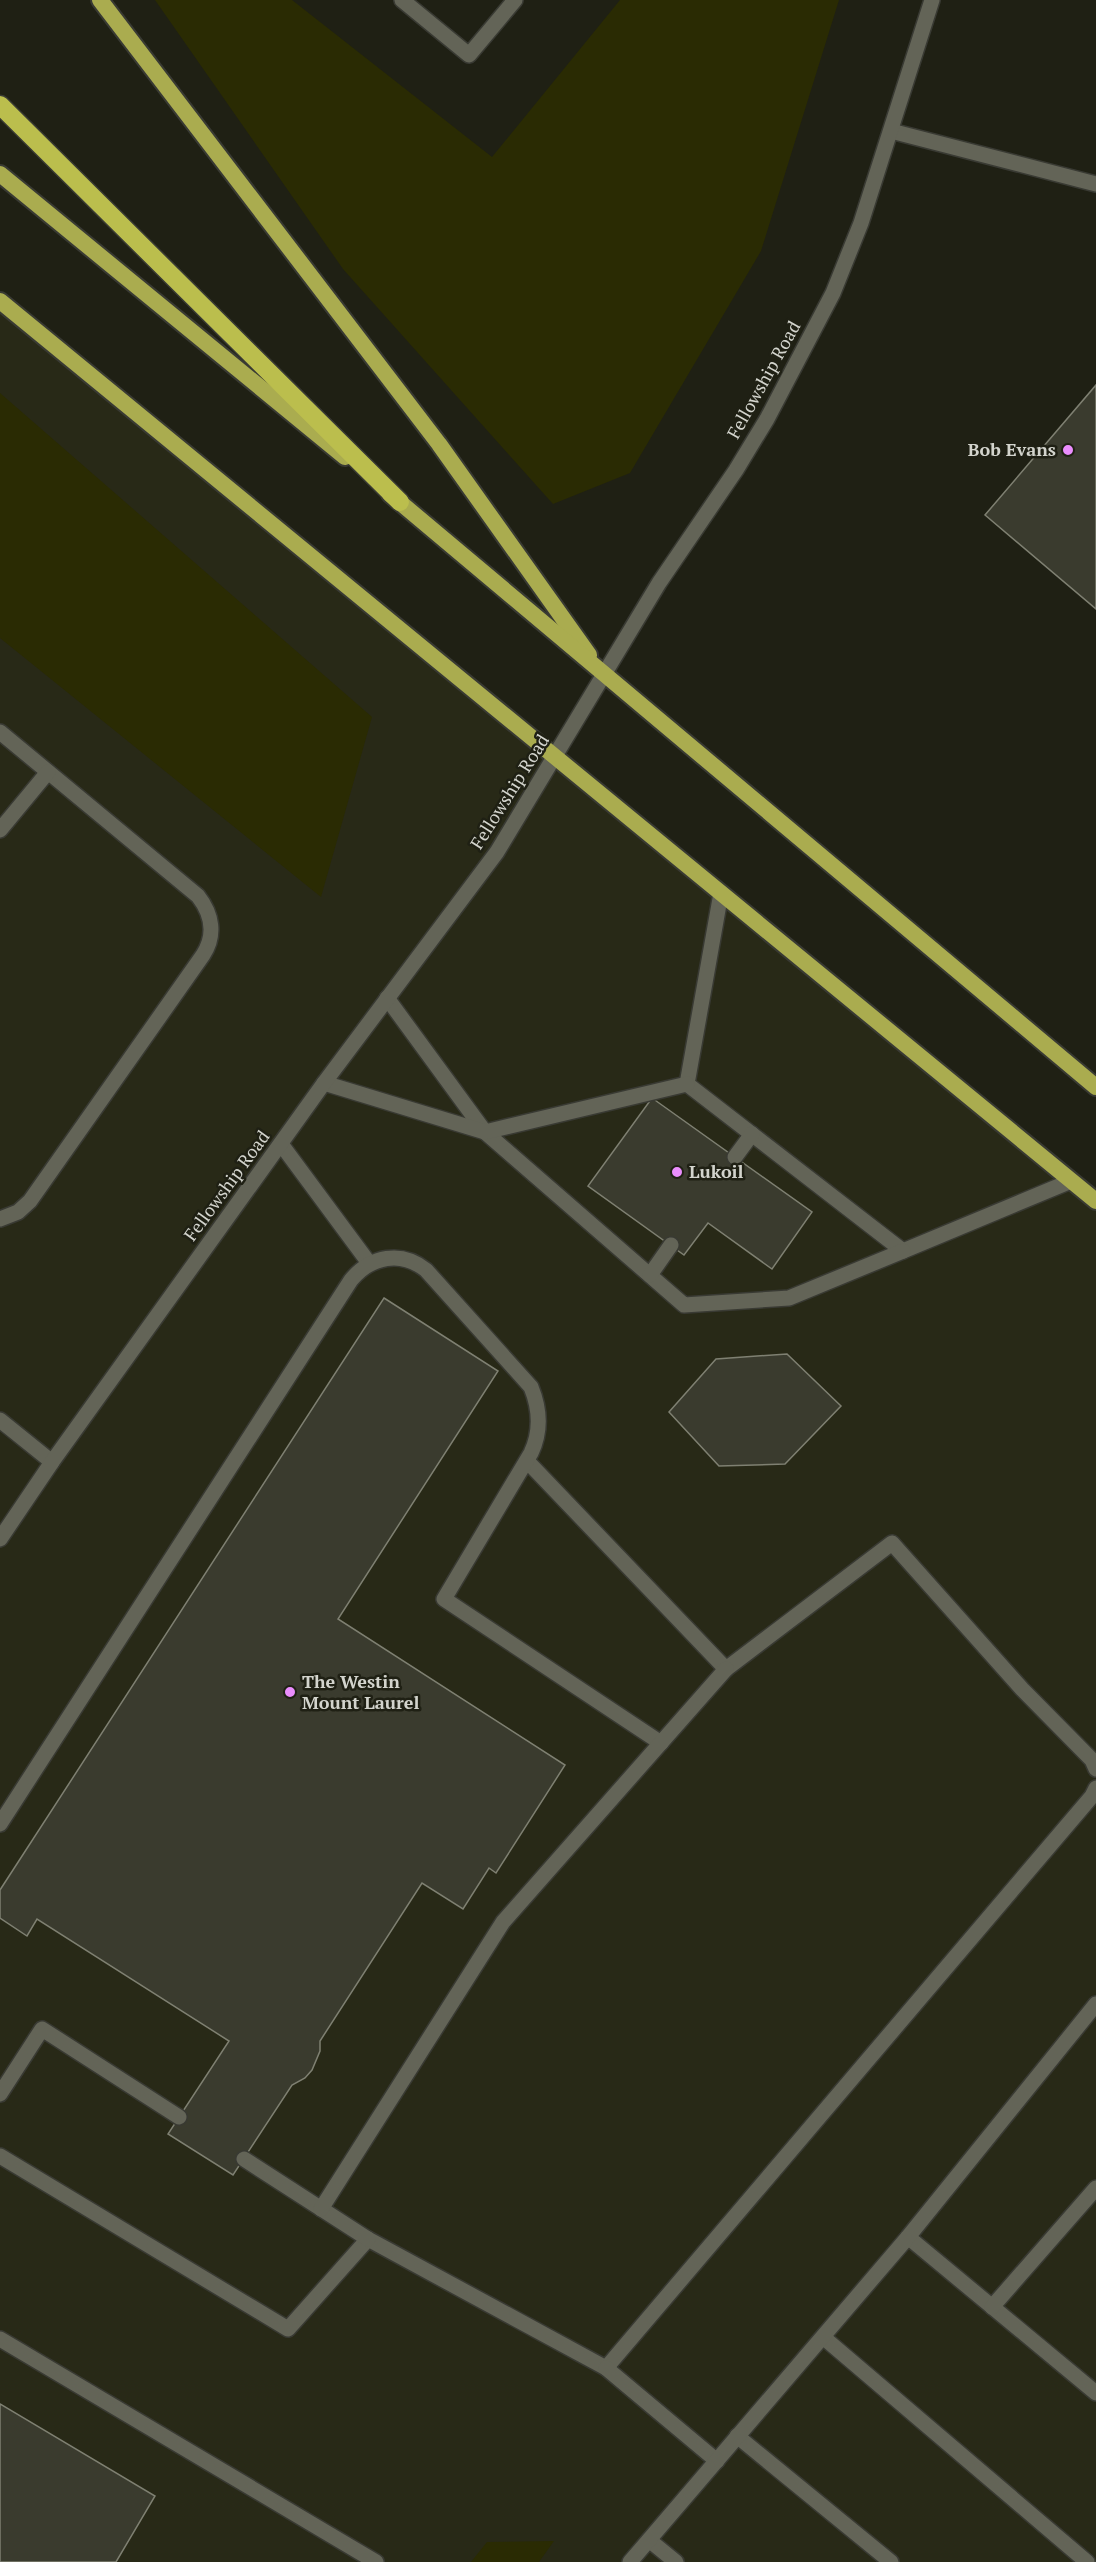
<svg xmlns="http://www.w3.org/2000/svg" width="1096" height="2562" viewBox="0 0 1096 2562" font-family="'PT Serif',serif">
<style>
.built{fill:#282917}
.green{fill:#2a2b03}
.building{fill:#3a3b2e;stroke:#7f8072;stroke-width:1.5}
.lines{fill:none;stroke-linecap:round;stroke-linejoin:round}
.service-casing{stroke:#393a33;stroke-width:18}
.tertiary-casing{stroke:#393a33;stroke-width:18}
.trunk-casing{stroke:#393a33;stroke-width:20}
.motorway-casing{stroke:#393a33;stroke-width:21}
.service{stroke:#636457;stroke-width:15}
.tertiary{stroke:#636457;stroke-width:15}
.trunk{stroke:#aaac4f;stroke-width:16}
.motorway{stroke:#bbbe4d;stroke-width:18}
.poi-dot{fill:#ea8dfd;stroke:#1f2014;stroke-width:2}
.labels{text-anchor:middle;stroke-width:5;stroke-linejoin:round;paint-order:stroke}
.street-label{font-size:18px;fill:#d3d4cd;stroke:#1f2014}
.poi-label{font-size:18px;font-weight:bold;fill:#d3d4cd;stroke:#1f2014;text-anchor:start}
</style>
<rect width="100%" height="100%" fill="#1f2014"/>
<path class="built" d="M 0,302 L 1096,1201 L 1096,2562 L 0,2562 Z"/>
<g class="green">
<path d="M 155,0 L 292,0 L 492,157 L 620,0 L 839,0 L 761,251 L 630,473 L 553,504 L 343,269 Z"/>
<path d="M 0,393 L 372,717 L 321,897 L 0,638 Z"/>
<path d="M 554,2541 L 539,2562 L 471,2562 L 487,2542 Z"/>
</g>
<g class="building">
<path d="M 1096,385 L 1096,609 L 985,515 Z"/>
<path d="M 652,1098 L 812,1212 L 772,1269 L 708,1223 L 684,1255 L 588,1186 Z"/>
<path d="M 384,1298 L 498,1371 L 338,1619 L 565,1765 L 496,1873 L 489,1868 L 463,1909 L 422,1883 L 320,2041 L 320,2051 L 312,2070 L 305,2078 L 292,2085 L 233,2175 L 168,2134 L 229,2041 L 37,1919 L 27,1936 L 0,1918 L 0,1890 Z"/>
<path d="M 787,1354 L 841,1406 L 785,1464 L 719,1466 L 669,1412 L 716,1359 Z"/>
<path d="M 0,2404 L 155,2496 L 116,2562 L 0,2562 Z"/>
</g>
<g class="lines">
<g class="service-casing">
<g id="service">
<path d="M 402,0 L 469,55 L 515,0"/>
<path d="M 891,131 L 1096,184"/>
<path d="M 0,732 L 198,896 C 212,914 216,935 203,955 L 30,1201 L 18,1212 L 0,1219"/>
<path d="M 0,830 L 48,772"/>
<path d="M 721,893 L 687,1084 L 903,1251 L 1071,1181"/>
<path d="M 387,998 L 485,1132 L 684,1305 L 789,1298 L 903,1251"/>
<path d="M 324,1083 L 485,1132 L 687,1084"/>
<path d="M 281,1144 L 369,1263"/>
<path d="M 735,1157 L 752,1134"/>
<path d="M 650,1275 L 671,1245"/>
<path d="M 0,1420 L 52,1462"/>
<path d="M 527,1461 L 726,1669 L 892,1543 L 1022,1689 L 1092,1760 L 1096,1769"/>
<path d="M 0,1824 L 351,1280 C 371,1256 401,1250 426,1270 L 531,1387 C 540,1409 541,1432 531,1453 L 444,1599 L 661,1743"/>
<path d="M 0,2094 L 42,2029 L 179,2117"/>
<path d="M 0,2156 L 288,2329 L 368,2239 L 606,2368 L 1092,1796 L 1096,1788"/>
<path d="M 244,2159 L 368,2239"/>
<path d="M 321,2209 L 503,1922 L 726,1669"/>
<path d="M 908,2237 L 1096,2393"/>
<path d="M 992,2307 L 1096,2188"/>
<path d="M 823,2337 L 1087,2562"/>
<path d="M 0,2339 L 376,2562"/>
<path d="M 606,2368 L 717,2461"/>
<path d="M 737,2436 L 891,2562"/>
<path d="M 649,2540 L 676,2562"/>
<path d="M 630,2562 L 908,2237 L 1096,2004"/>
</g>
</g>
<g class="tertiary-casing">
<path id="tertiary" d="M 0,1539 L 52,1462 L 324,1083 L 497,852 L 659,583 L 736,470 L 767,419 L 833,293 L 861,223 L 932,0"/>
</g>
<g class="trunk-casing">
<g id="trunk">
<path d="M 100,0 L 439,444 L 589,655"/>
<path d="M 0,174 L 345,457"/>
<path d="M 0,301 L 1096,1201"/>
<path d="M 390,494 L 1096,1087"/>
</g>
</g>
<g class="motorway-casing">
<path id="motorway" d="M 0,105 L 400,502"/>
</g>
<use href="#service" class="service"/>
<use href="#tertiary" class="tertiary"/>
<use href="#trunk" class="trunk"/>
<use href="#motorway" class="motorway"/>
</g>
<g class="poi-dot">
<circle cx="1068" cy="450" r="6"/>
<circle cx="677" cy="1172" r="6"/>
<circle cx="290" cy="1692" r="6"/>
</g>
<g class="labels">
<g class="street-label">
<text transform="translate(764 380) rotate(-61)" y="6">Fellowship Road</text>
<text transform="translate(510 792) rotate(-58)" y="6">Fellowship Road</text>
<text transform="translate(227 1186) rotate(-54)" y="6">Fellowship Road</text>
</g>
<g class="poi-label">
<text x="1056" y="456" text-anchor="end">Bob Evans</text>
<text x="689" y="1178">Lukoil</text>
<text x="302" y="1688">The Westin<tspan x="302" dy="21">Mount Laurel</tspan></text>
</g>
</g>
</svg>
